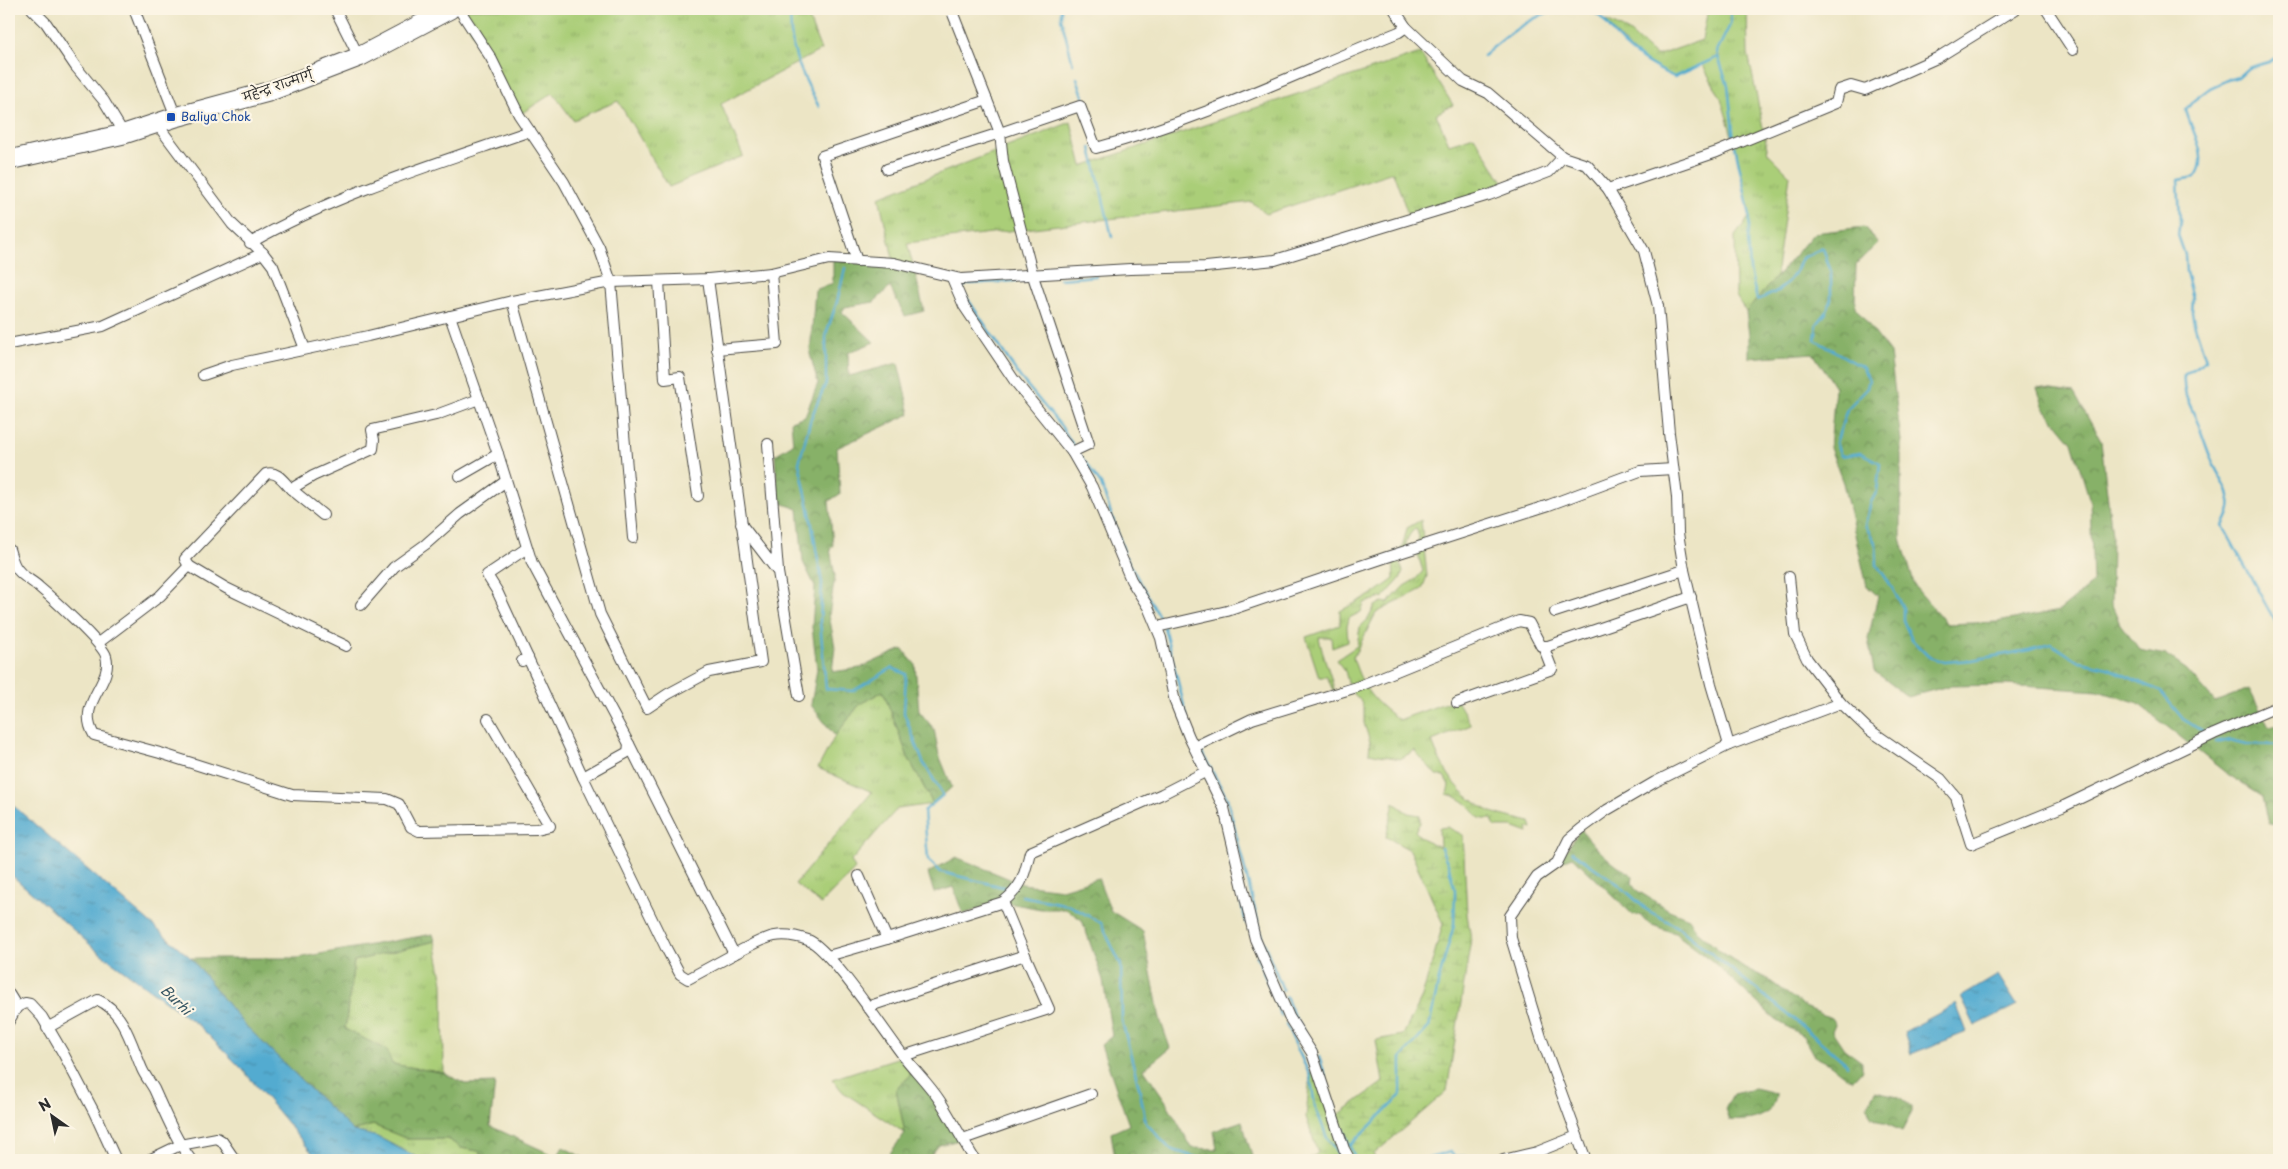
<svg xmlns="http://www.w3.org/2000/svg" width="2288" height="1169" viewBox="0 0 2288 1169" font-family="'Playpen Sans','Playpen Sans Deva',sans-serif">
<style>
.grass{fill:url(#grass-tufts);stroke:#6a7c52}
.forest{fill:url(#forest-crowns);stroke:#596e4a}
.wetland{fill:url(#wetland-marsh);stroke:#6a7c52}
.water{fill:url(#water-ripples);stroke:#3f6b7e}
.lines{fill:none;stroke-linecap:round;stroke-linejoin:round}
.stream{stroke:#53abd0;stroke-width:2.5}
.street-casing{stroke:#484742;stroke-width:12}
.highway-casing{stroke:#484742;stroke-width:21}
.street{stroke:#fff;stroke-width:10}
.highway{stroke:#fff;stroke-width:19}
.transit-dot{fill:#1a4fb4;stroke:#fcf5e5;stroke-width:2}
.labels{text-anchor:middle;stroke-width:4.5;stroke-linejoin:round;paint-order:stroke}
.street-label{font-size:12px;fill:#2b2b2b;stroke:#fcf5e5}
.transit-label{font-size:12px;fill:#164399;stroke:#fcf5e5;text-anchor:start}
.water-label{font-size:14px;font-style:italic;fill:#395865;stroke:#fcf5e5}
</style>
<defs>
<pattern id="grass-tufts" width="24" height="20" patternUnits="userSpaceOnUse" patternTransform="scale(1.25)"><rect width="24" height="20" fill="#aace78"/><path d="M3 7l-1-3M5 7V3M7 7l1-3M15 17l-1-3M17 17v-4M19 17l1-3" fill="none" stroke="#92b168"/></pattern>
<pattern id="forest-crowns" width="20" height="18" patternUnits="userSpaceOnUse" patternTransform="scale(1.25)"><rect width="20" height="18" fill="#87b168"/><path d="M2 6a3 3 0 1 1 6 0M12 15a3 3 0 1 1 6 0" fill="none" stroke="#6f9056"/></pattern>
<pattern id="wetland-marsh" width="20" height="14" patternUnits="userSpaceOnUse" patternTransform="scale(1.25)"><rect width="20" height="14" fill="#aace78"/><path d="M1 5h8M5 5V1M11 12h8M15 12V8" fill="none" stroke="#92b168"/></pattern>
<pattern id="water-ripples" width="26" height="14" patternUnits="userSpaceOnUse" patternTransform="scale(1.25)"><rect width="26" height="14" fill="#53abd0"/><path d="M2 4q2-2 4 0t4 0M15 11q2-2 4 0t4 0" fill="none" stroke="#458ba9"/></pattern>
</defs>
<rect width="100%" height="100%" fill="#fcf5e5"/>
<filter id="ink" filterUnits="userSpaceOnUse"><feTurbulence type="fractalNoise" baseFrequency=".02" numOctaves="2"/><feDisplacementMap in="SourceGraphic" scale="10" xChannelSelector="R" yChannelSelector="G"/><feConvolveMatrix kernelMatrix="1 2 1 2 8 2 1 2 1" color-interpolation-filters="sRGB"/></filter>
<filter id="wash" filterUnits="userSpaceOnUse"><feTurbulence type="fractalNoise" baseFrequency=".0096" numOctaves="4" result="noise"/><feDisplacementMap in="SourceGraphic" scale="20" xChannelSelector="R" yChannelSelector="G"/><feGaussianBlur stdDeviation="1.12" result="paint"/><feColorMatrix in="noise" values="0 0 0 0 0 0 0 0 0 0 0 0 0 0 0 0 0 1.4 0 .05"/><feComposite in="paint" operator="in"/></filter>
<g filter="url(#wash)">
<rect width="100%" height="100%" fill="#ece5c5"/>
<g class="grass">
<path d="M 459,9 L 805,9 L 821,50 L 721,104 L 743,156 L 669,187 L 618,101 L 573,120 L 553,93 L 519,115 Z"/>
<path d="M 1708,9 L 1747,9 L 1748,53 L 1768,153 L 1790,175 L 1776,277 L 1746,312 L 1736,296 L 1735,236 L 1750,216 L 1737,153 L 1721,98 L 1702,64 L 1674,77 C 1642,62 1626,48 1605,20 L 1629,32 L 1656,56 L 1702,40 Z"/>
<path d="M 1420,53 L 1453,105 L 1436,114 L 1449,144 L 1474,136 L 1507,188 L 1410,220 L 1393,172 L 1266,214 L 1252,202 L 907,243 L 914,268 L 894,263 L 879,197 L 1071,122 L 1082,166 Z"/>
<path d="M 1421,520 L 1427,576 L 1422,589 L 1376,613 L 1353,658 C 1364,691 1372,700 1399,720 L 1456,699 L 1471,725 L 1432,741 C 1441,768 1459,794 1484,808 C 1497,816 1516,818 1530,822 L 1532,828 L 1528,828 L 1528,833 L 1512,827 L 1495,827 L 1492,819 C 1475,820 1479,816 1469,806 C 1463,800 1455,796 1447,794 L 1449,785 L 1444,776 L 1436,775 C 1431,768 1417,756 1415,750 L 1400,759 L 1369,753 L 1370,742 L 1364,723 L 1364,709 L 1360,700 L 1350,690 L 1345,671 L 1336,660 L 1357,646 L 1360,627 L 1368,619 L 1375,606 L 1382,602 L 1388,603 L 1404,586 L 1416,579 L 1423,571 L 1416,549 L 1419,537 L 1416,528 C 1406,536 1404,545 1408,557 L 1400,562 L 1403,572 L 1400,579 L 1384,597 L 1364,603 L 1361,612 L 1349,618 L 1347,627 L 1348,642 L 1332,648 L 1331,637 L 1319,637 C 1322,657 1332,674 1335,695 L 1327,677 L 1319,677 L 1306,637 L 1340,625 L 1340,611 L 1376,592 L 1394,579 L 1393,555 L 1402,548 L 1407,528 Z"/>
<path d="M 883,691 L 908,757 L 933,804 L 897,809 L 851,861 L 855,869 L 821,904 L 795,884 L 872,792 L 818,768 L 835,736 L 860,704 Z"/>
<path d="M 435,941 L 443,983 L 444,1073 L 391,1064 L 345,1029 L 354,961 Z"/>
<path d="M 903,1056 L 913,1066 L 909,1077 L 896,1089 L 905,1133 L 843,1092 L 832,1079 Z"/>
<path d="M 373,1125 L 408,1139 L 448,1139 L 461,1148 L 478,1151 L 488,1160 L 422,1160 L 378,1137 L 353,1131 Z"/>
</g>
<g class="forest">
<path d="M 1864,227 L 1878,243 L 1856,264 L 1855,307 L 1890,353 L 1901,441 L 1901,538 L 1915,587 L 1947,624 L 1997,622 L 2059,611 L 2093,583 L 2090,501 L 2072,442 L 2044,408 L 2037,388 L 2074,393 L 2101,441 L 2112,535 L 2111,604 L 2120,624 L 2140,650 L 2166,655 L 2187,670 L 2215,702 L 2249,689 L 2269,727 L 2279,725 L 2279,825 L 2269,824 L 2263,797 L 2226,773 L 2136,702 L 2098,691 L 2006,685 L 1949,686 L 1908,697 L 1874,671 L 1868,639 L 1878,596 L 1867,586 L 1843,483 L 1830,448 L 1835,387 L 1813,353 L 1749,358 L 1749,335 L 1746,312 L 1814,233 Z"/>
<path d="M 833,259 L 914,268 L 924,311 L 905,316 L 890,287 L 874,302 L 845,307 L 842,312 L 874,342 L 848,353 L 849,376 L 898,363 L 910,414 L 837,448 L 840,494 L 829,501 L 833,545 L 830,549 L 835,576 L 829,615 L 835,647 L 832,672 L 860,668 L 902,649 L 915,664 L 919,711 L 934,729 L 939,755 L 952,787 L 933,804 L 908,757 L 883,691 L 860,704 L 835,736 L 811,705 L 817,669 L 812,627 L 815,586 L 803,562 L 798,509 L 778,502 L 775,455 L 793,444 L 791,421 L 805,416 L 818,383 L 810,354 L 815,290 L 833,283 Z"/>
<path d="M 1581,829 C 1590,842 1604,856 1617,866 C 1623,870 1629,871 1633,877 L 1632,884 L 1636,890 L 1669,910 L 1689,918 L 1697,931 L 1720,951 L 1745,968 L 1766,978 L 1805,1007 L 1831,1018 L 1835,1024 L 1832,1031 L 1844,1049 L 1862,1062 L 1862,1070 L 1853,1080 L 1846,1077 L 1828,1063 L 1814,1056 L 1803,1036 L 1776,1020 L 1712,961 L 1675,933 L 1652,925 L 1645,921 L 1640,915 L 1632,914 L 1573,857 L 1557,863 Z"/>
<path d="M 956,857 L 1022,884 L 1062,889 L 1098,878 L 1111,911 L 1143,931 L 1160,1019 L 1170,1048 L 1144,1069 L 1165,1100 L 1192,1148 L 1217,1149 L 1214,1131 L 1242,1121 L 1253,1160 L 1134,1160 L 1133,1159 L 1118,1160 L 1115,1158 L 1111,1133 L 1129,1125 L 1101,1045 L 1112,1036 L 1103,980 L 1082,920 L 1066,909 L 1041,909 L 1003,902 L 963,914 L 953,887 L 934,893 L 928,873 Z"/>
<path d="M 433,934 L 435,941 L 354,961 L 345,1029 L 387,1050 L 392,1064 L 444,1073 L 465,1084 L 495,1083 L 490,1126 L 557,1157 L 563,1147 L 588,1160 L 488,1160 L 478,1151 L 461,1148 L 448,1139 L 408,1139 L 373,1125 L 353,1131 L 241,1021 L 191,958 L 297,958 Z"/>
<path d="M 913,1066 L 963,1139 L 939,1145 L 927,1160 L 885,1160 L 905,1133 L 896,1089 L 909,1077 Z"/>
<path d="M 1755,1089 L 1776,1094 C 1775,1118 1748,1122 1729,1120 L 1725,1109 L 1733,1094 Z"/>
<path d="M 1875,1091 L 1898,1096 L 1912,1107 L 1912,1112 L 1902,1131 L 1871,1117 L 1867,1106 Z"/>
</g>
<path class="wetland" d="M 1394,803 L 1408,813 L 1420,815 L 1420,823 L 1415,831 L 1423,839 L 1440,847 L 1439,828 L 1447,827 L 1463,835 L 1467,914 L 1471,939 L 1447,1091 L 1374,1154 L 1374,1160 L 1307,1160 L 1318,1153 L 1306,1117 L 1310,1076 L 1316,1064 L 1334,1118 L 1383,1082 L 1376,1040 L 1403,1035 L 1422,997 L 1443,924 L 1410,850 L 1386,837 Z"/>
<g class="water">
<path d="M 9,802 L 191,958 L 241,1021 L 353,1131 L 378,1137 L 422,1160 L 318,1160 L 243,1070 L 199,1026 L 96,950 L 9,873 Z"/>
<path d="M 1998,975 L 2017,1005 L 1975,1026 L 1961,997 Z"/>
<path d="M 1956,1004 L 1967,1032 L 1911,1054 L 1904,1032 Z"/>
</g>
<g class="lines">
<g class="stream">
<path d="M 791,9 C 787,48 802,74 819,107"/>
<path d="M 1061,9 L 1061,18 L 1073,64"/>
<path d="M 1585,9 C 1604,12 1611,33 1624,45 C 1639,59 1656,68 1674,77 L 1718,57 L 1728,85 L 1734,141"/>
<path d="M 2279,55 L 2269,62 L 2248,68 L 2238,77 L 2227,80 L 2210,88 L 2193,101 L 2186,110 C 2191,131 2211,158 2195,177 L 2178,180 L 2180,220 L 2178,235 L 2185,255 L 2186,272 L 2193,298 L 2192,312 L 2194,323 L 2206,360 L 2184,375 C 2182,395 2192,407 2199,426 C 2204,439 2208,453 2214,465 C 2219,477 2228,487 2230,500 C 2232,509 2227,518 2223,526 L 2279,629"/>
<path d="M 1483,56 C 1509,34 1524,21 1556,9"/>
<path d="M 1718,57 L 1717,51 L 1730,25 L 1731,9"/>
<path d="M 1077,78 L 1088,110"/>
<path d="M 1735,146 L 1750,216 L 1748,240 L 1750,270 L 1757,300 C 1781,292 1793,282 1802,258 L 1823,248 L 1831,272 L 1831,299 L 1826,313 L 1817,324 L 1815,340 L 1862,367 L 1869,379 L 1867,388 L 1847,409 L 1836,443 L 1841,456 L 1861,453 L 1880,463 L 1877,491 L 1871,502 L 1865,525 L 1876,544 L 1877,565 L 1890,584 L 1903,608 L 1903,620 L 1912,640 L 1929,657 L 1944,662 L 1972,660 L 2029,650 L 2051,644 L 2080,662 L 2108,668 L 2160,691 L 2183,719 L 2202,731"/>
<path d="M 1091,148 L 1112,237"/>
<path d="M 845,268 L 837,302 L 826,334 L 826,383 L 811,418 L 799,463 L 809,508 L 822,583 L 820,621 L 826,689 L 853,691 L 892,668 L 906,674 L 904,713 L 923,762 L 943,795 L 924,811 L 928,860 L 941,872 L 1011,889"/>
<path d="M 1060,279 L 1096,276"/>
<path d="M 962,290 L 961,289 L 967,284 L 1029,280"/>
<path d="M 965,295 L 1020,377 L 1061,426 L 1074,447"/>
<path d="M 1079,454 L 1101,484 L 1124,552"/>
<path d="M 1126,557 L 1162,622"/>
<path d="M 1164,627 L 1188,721"/>
<path d="M 2216,743 L 2231,740 L 2247,744 L 2279,745"/>
<path d="M 1201,751 L 1227,798 L 1262,938 L 1283,990"/>
<path d="M 1218,807 L 1222,823"/>
<path d="M 1226,838 L 1246,923"/>
<path d="M 1572,852 L 1618,884 L 1647,910 L 1678,927 L 1790,1016 L 1848,1065"/>
<path d="M 1022,896 L 1069,905 L 1101,923 L 1121,965 L 1122,1021 L 1139,1087 L 1146,1123 L 1170,1149 L 1204,1160"/>
<path d="M 1257,956 L 1281,1016"/>
<path d="M 1286,997 L 1294,1016 L 1315,1050"/>
<path d="M 1286,1024 L 1310,1076 L 1315,1106 L 1327,1138 L 1337,1152 L 1340,1160"/>
<path d="M 1319,1057 L 1326,1078"/>
<path d="M 1342,1128 L 1356,1160"/>
<path d="M 1350,1146 L 1401,1095 L 1401,1058 L 1429,1027 L 1440,975 L 1454,925 L 1455,890 L 1448,864 L 1441,848"/>
<path d="M 1423,1160 L 1450,1152 L 1454,1156 L 1500,1158"/>
</g>
</g>
</g>
<g filter="url(#ink)">
<g class="lines">
<g class="street-casing">
<g id="street">
<path d="M 32,9 L 46,23 L 76,67 L 104,101 L 124,134"/>
<path d="M 134,9 L 176,117"/>
<path d="M 335,9 L 359,57"/>
<path d="M 459,9 L 491,58 L 519,115 L 564,182 L 599,247 L 611,282 L 633,538"/>
<path d="M 951,9 L 1000,133 L 1080,106 L 1096,148 C 1201,120 1299,72 1399,32 L 1406,27"/>
<path d="M 1394,9 L 1406,27 L 1463,81 L 1488,93 L 1563,157"/>
<path d="M 2046,9 L 2073,50"/>
<path d="M 157,124 L 232,224 L 263,253 L 273,266 L 305,349"/>
<path d="M 887,169 L 1000,133 L 1003,161 L 1033,276 L 1089,444 L 1072,452"/>
<path d="M 1608,189 L 1717,152 L 1836,103 L 1839,90 L 1851,86 L 1865,90 L 1937,58 L 2016,9"/>
<path d="M 250,243 C 338,193 435,164 530,131"/>
<path d="M 857,261 L 822,156 L 987,100"/>
<path d="M 952,278 L 964,306 L 1014,380 L 1072,452 L 1092,487 L 1131,580 L 1148,607 L 1161,638 L 1175,702 L 1189,737 L 1224,808 L 1255,939 L 1289,1017 L 1312,1053 L 1344,1149 L 1350,1160"/>
<path d="M 659,281 L 665,379 L 680,377 L 698,496"/>
<path d="M 512,301 L 600,614 L 647,708 L 668,694 L 709,672 L 761,662 L 708,279"/>
<path d="M 450,316 L 498,454 L 532,563 L 629,744 L 734,954 C 762,940 775,928 808,940 C 829,947 885,1032 902,1054 C 914,1070 929,1084 940,1101 C 952,1120 963,1141 975,1160"/>
<path d="M 9,344 L 103,326 L 263,253"/>
<path d="M 717,349 L 777,344 L 771,273"/>
<path d="M 203,375 L 232,365 L 368,336 L 512,301 L 611,282 L 708,279 L 771,273 L 829,259 L 894,263 L 961,279 L 1130,269 L 1206,267 L 1275,260 L 1489,195 L 1549,172 L 1563,157 L 1587,165 L 1608,189 L 1644,251 L 1658,306 L 1669,433 L 1677,497 L 1678,533 L 1684,570 L 1711,684 L 1729,745 L 1841,703 L 1868,729 L 1941,779 L 1956,797 L 1971,844 L 2062,807 L 2214,734 L 2279,706"/>
<path d="M 768,444 L 778,571"/>
<path d="M 460,476 L 498,454"/>
<path d="M 291,489 L 323,515"/>
<path d="M 741,524 L 778,572 L 799,696"/>
<path d="M 9,549 C 11,555 13,565 18,570 C 23,577 33,581 39,587 C 51,597 103,644 106,656 C 114,684 75,703 94,735 L 160,753 L 292,795 L 387,799 L 399,804 L 411,827 L 419,831 L 537,829 L 550,826 L 488,719"/>
<path d="M 189,566 L 185,559 L 266,474 C 277,470 284,482 291,489 L 313,476 L 373,449 L 374,440 L 372,430 L 436,415 L 479,399"/>
<path d="M 1789,577 L 1795,634 L 1807,659 L 1841,703"/>
<path d="M 361,605 L 394,567 L 426,544 L 460,514 L 506,481"/>
<path d="M 1555,612 L 1684,570"/>
<path d="M 1157,627 L 1227,611 L 1387,557 L 1549,505 L 1640,471 L 1673,469"/>
<path d="M 98,643 L 160,596 L 189,566 L 226,588 L 346,646"/>
<path d="M 528,658 L 583,777"/>
<path d="M 522,661 L 528,658 L 497,591 L 487,575 L 527,548"/>
<path d="M 1457,703 L 1552,669 L 1545,651 L 1548,646 L 1691,597"/>
<path d="M 629,744 L 628,752 L 583,777 L 666,948 L 680,974 L 688,979 L 734,954"/>
<path d="M 1194,747 L 1252,719 L 1357,687 L 1519,621 L 1529,623 L 1541,646 L 1548,646"/>
<path d="M 859,876 L 887,939"/>
<path d="M 828,956 L 887,939 L 1003,902 C 1023,886 1024,876 1030,852 L 1162,794 L 1207,771"/>
<path d="M 9,994 L 17,1007 L 25,1003 L 30,1004 L 42,1017 L 63,1053 L 94,1112 L 116,1160"/>
<path d="M 867,1007 L 1025,955 L 1003,902"/>
<path d="M 9,1021 L 17,1007"/>
<path d="M 47,1028 L 98,1000 C 124,1011 132,1046 142,1069 C 145,1076 150,1082 154,1089 C 165,1113 175,1138 191,1160"/>
<path d="M 903,1056 L 1049,1009 L 1025,955"/>
<path d="M 963,1139 L 1091,1094"/>
<path d="M 149,1160 L 180,1145 L 217,1138 L 222,1141 L 235,1160"/>
<path d="M 1503,1160 L 1537,1152 L 1577,1136"/>
<path d="M 1586,1160 L 1541,1037 L 1511,938 L 1510,916 L 1537,877 L 1557,863 L 1569,839 L 1581,829 L 1607,810 L 1655,782 L 1729,745"/>
</g>
</g>
<g class="highway-casing">
<path id="highway" d="M 9,160 L 124,134 L 176,117 L 268,92 L 359,57 L 450,9"/>
</g>
<use href="#street" class="street"/>
<use href="#highway" class="highway"/>
</g>
</g>
<rect class="transit-dot" x="166" y="112" width="10" height="10" rx="2.5"/>
<g class="labels">
<g class="street-label">
<text transform="translate(278 86) rotate(-19)" y="4">महेन्द्र राज्मार्ग्</text>
</g>
<g class="transit-label">
<text x="181" y="121">Baliya Chok</text>
</g>
<g class="water-label">
<text transform="translate(176 1000) rotate(44)" y="5">Burhi</text>
</g>
</g>
<rect width="2288" height="1169" fill="none" stroke="#fcf5e5" stroke-width="30"/>
<g transform="translate(52 1116) rotate(327)" stroke="#fcf5e5" stroke-width="4" paint-order="stroke">
<path d="M0-4L9 19L0 12L-9 19Z" fill="#2b2b2b"/>
<text y="-8" font-size="14" font-weight="bold" text-anchor="middle" fill="#2b2b2b">N</text>
</g>
</svg>
